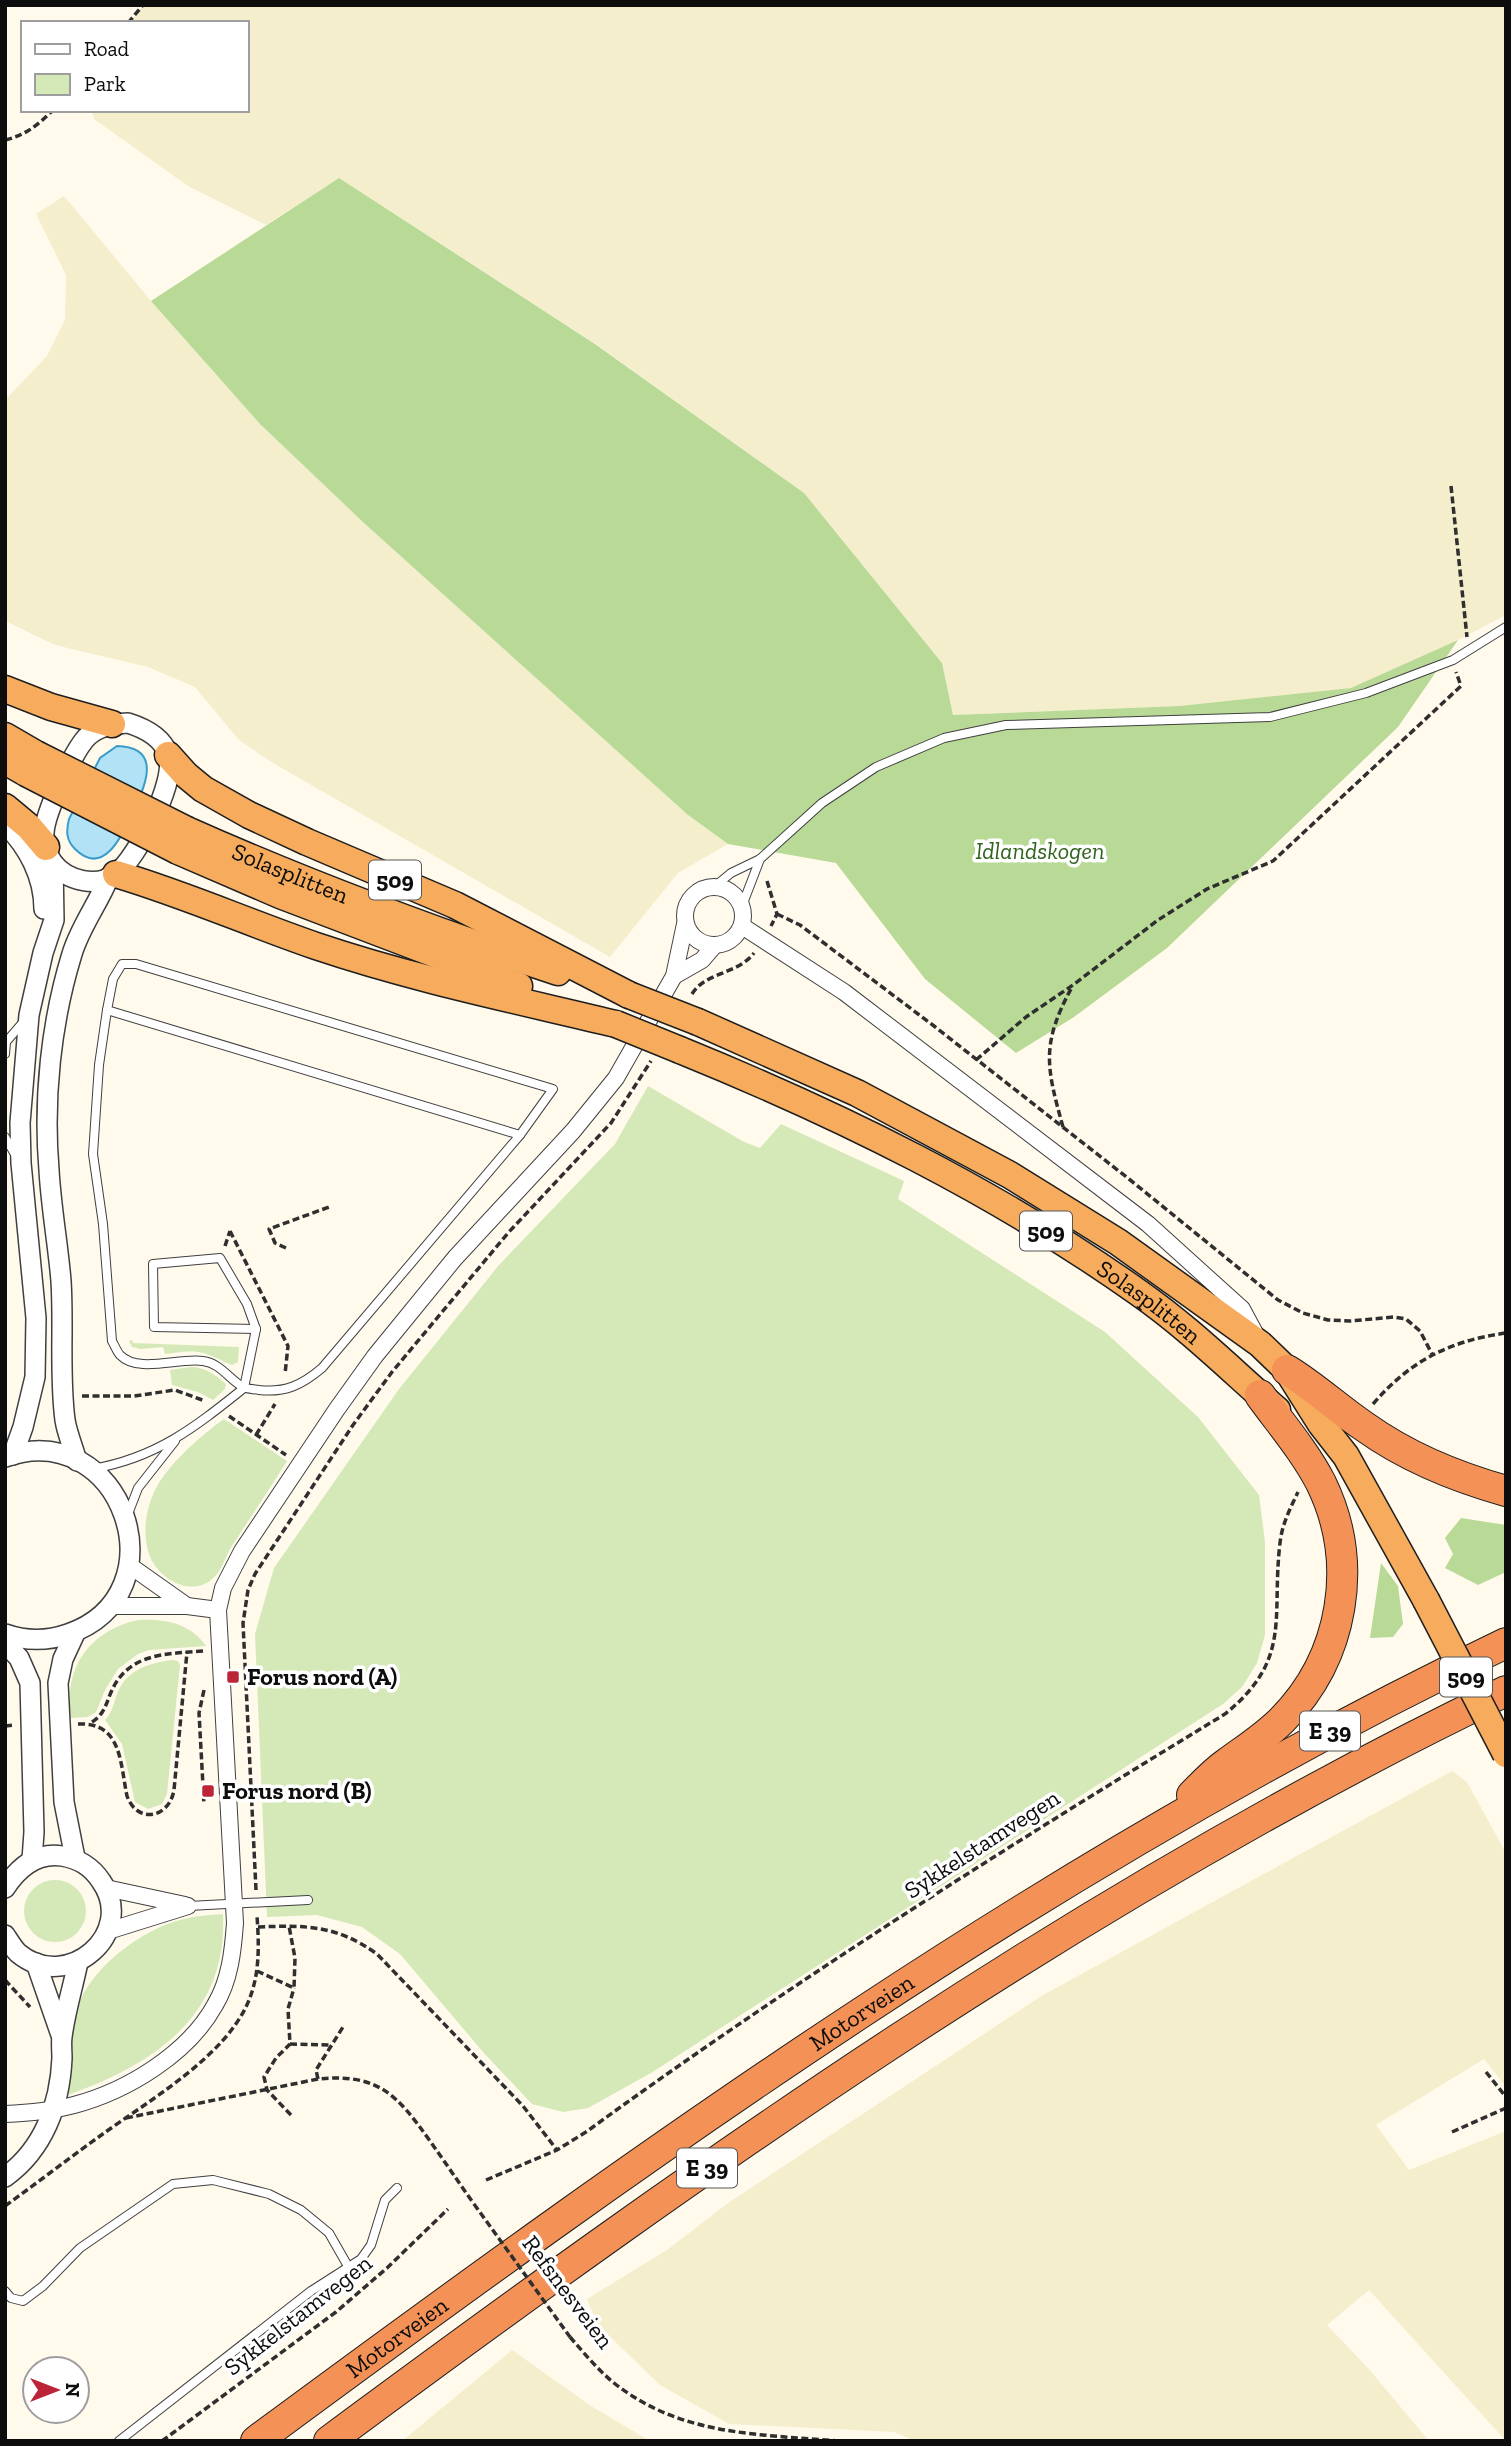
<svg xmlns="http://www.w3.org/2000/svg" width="1511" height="2446" viewBox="0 0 1511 2446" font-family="'Zilla Slab',serif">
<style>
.farmland{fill:#f4eecd}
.green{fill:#d4e9b7}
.forest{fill:#b9d996}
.water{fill:#b2e2f6;stroke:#399dcc;stroke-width:2}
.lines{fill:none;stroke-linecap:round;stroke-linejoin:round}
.service-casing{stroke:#404040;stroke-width:10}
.minor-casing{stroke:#404040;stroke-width:18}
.tertiary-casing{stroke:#404040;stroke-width:22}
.trunk-casing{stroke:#1e1e1e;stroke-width:29}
.motorway-casing{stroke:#1e1e1e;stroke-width:32}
.path{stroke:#2f2f2f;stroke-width:3.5;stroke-dasharray:7 3.5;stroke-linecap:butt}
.service{stroke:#fff;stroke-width:8}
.minor{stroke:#fff;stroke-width:16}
.tertiary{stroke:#fff;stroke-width:19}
.trunk{stroke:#f6ac5c;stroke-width:26}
.motorway{stroke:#f49156;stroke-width:30}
.trunk-bridge-casing{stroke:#1e1e1e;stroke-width:29;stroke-linecap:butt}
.path-bridge{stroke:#2f2f2f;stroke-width:3.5;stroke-dasharray:7 3.5;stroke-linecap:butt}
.trunk-bridge{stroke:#f6ac5c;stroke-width:26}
.poi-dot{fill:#bc2538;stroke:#fff;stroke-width:2.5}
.labels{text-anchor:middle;stroke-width:7;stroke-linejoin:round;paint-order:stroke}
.shield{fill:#fff;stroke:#565656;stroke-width:2}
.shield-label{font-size:23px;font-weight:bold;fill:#0d0d0d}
.park-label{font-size:24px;font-style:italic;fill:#32641d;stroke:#fff}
.street-label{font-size:24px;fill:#0d0d0d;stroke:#fff}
.poi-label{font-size:24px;font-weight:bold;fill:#0d0d0d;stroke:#fff;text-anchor:start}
</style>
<rect width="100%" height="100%" fill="#fffaec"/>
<g class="farmland">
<path d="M 144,5 L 1506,5 L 1506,615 L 1458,640 L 1352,688 L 1179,706 L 953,715 L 942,663 L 804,493 L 596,344 L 339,178 L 266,225 L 188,186 L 94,119 L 92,110 L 247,110 L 247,23 L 129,23 Z"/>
<path d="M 64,196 L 151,301 L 260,424 L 364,523 L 688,815 L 728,844 L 678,873 L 610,957 L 273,763 L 239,740 L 195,687 L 148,667 L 55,645 L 5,621 L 5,400 L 47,356 L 65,320 L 66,275 L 36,214 Z"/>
<path d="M 1452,1771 L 1467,1782 L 1506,1853 L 1506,2087 L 1484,2059 L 1376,2125 L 1409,2170 L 1506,2131 L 1506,2441 L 1369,2290 L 1327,2325 L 1368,2368 L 1429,2441 L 916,2441 L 894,2432 L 729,2424 L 660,2385 L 598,2325 L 587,2299 L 667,2250 L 728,2203 L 1043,1995 Z"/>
<path d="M 512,2350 L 591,2406 L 650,2441 L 402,2441 Z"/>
</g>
<g class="green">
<path d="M 648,1086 L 744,1142 L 760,1148 L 781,1124 L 904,1181 L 898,1199 L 1105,1332 L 1198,1417 L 1259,1495 L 1265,1542 L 1265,1635 L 1257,1663 L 1242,1687 L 1223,1704 L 651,2073 L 588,2108 L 563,2112 L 532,2104 L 483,2052 L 400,1954 L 362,1927 L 317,1915 L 267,1917 L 255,1634 L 274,1568 L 399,1389 L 499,1265 L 615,1144 Z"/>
<path d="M 132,1340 L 133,1343 L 239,1347 L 238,1362 L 232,1365 C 200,1351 202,1349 165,1354 L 163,1347 L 141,1349 L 132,1347 L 129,1341 Z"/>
<path d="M 191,1367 C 205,1367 216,1375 226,1384 L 225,1389 L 213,1400 L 198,1392 L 172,1385 L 170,1370 Z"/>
<path d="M 224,1419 L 287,1461 C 269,1490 250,1518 232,1546 C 226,1555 223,1567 217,1574 C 195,1601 158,1580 149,1554 C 143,1536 145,1514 152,1497 C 163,1468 199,1437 224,1419 Z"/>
<path d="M 138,1620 C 165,1619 190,1623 206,1646 L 149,1650 L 138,1654 L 118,1669 L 105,1690 L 96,1712 L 88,1717 L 71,1718 C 63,1668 89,1631 138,1620 Z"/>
<path d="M 173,1660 L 178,1661 L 180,1665 L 167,1794 L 162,1804 L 148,1809 L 135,1802 L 122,1744 L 105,1720 C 112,1713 114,1703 117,1694 C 127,1669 149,1663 173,1660 Z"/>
<circle cx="55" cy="1911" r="31"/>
<path d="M 223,1914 C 228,2015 155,2064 68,2095 C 73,2067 69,2035 77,2009 C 89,1969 141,1930 180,1920 C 194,1916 209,1915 223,1914 Z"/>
</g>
<g class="forest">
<path d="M 339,178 L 595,344 L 804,493 L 942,663 L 953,715 L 1179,706 L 1351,688 L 1458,640 L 1398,727 L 1167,948 L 1074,1017 L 1016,1053 L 925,979 L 836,863 L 728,844 L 688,815 L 364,523 L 260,424 L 151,301 Z"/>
<path d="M 1461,1518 L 1506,1525 L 1506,1572 L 1478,1585 L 1445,1568 L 1453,1554 L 1445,1538 Z"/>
<path d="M 1381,1563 L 1398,1586 L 1403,1624 L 1393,1637 L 1370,1638 Z"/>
</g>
<path class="water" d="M 117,746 C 162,747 146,785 134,810 C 124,831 105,879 75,849 C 66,840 66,831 69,819 L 100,758 Z"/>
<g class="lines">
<g class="service-casing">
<g id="service">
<path d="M 714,887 L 731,873 L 760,859 L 822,803 L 876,767 L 944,738 L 1006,725 L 1270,717 L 1366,693 L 1453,660 L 1506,627"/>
<path d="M 742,906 L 760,859"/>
<path d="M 122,964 L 136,964 L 553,1089 L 520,1135 L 322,1368 C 302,1385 285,1393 259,1390 C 254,1389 247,1389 243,1387 C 229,1379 220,1363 203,1361 C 180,1357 138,1374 120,1355 C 117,1352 115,1346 112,1341 L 103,1224 L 93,1154 L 99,1065 L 107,1010 L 113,979 Z"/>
<path d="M 107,1010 L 520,1135"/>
<path d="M 5,1054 L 6,1042 L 25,1020"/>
<path d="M 5,1137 L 16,1156"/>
<path d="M 220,1258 L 247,1304 L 256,1329 L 154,1327 L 153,1264 Z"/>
<path d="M 92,1469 C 156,1458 194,1428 244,1388 L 256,1329"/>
<path d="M 128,1514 L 138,1488 L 175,1441"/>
<path d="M 188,1906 L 308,1900"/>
<path d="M 5,2291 L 11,2298 L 23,2301 L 43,2286 L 80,2248 L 173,2184 L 213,2180 L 269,2194 L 301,2210 L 329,2233 L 349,2268"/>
<path d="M 119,2441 L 311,2291 L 361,2259 L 371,2245 L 385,2200 L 397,2188"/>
</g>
</g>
<g class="minor-casing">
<g id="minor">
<circle cx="714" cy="916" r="29"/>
<path d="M 742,926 L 844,992 L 1148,1224 L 1242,1309 L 1256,1335"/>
<path d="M 674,976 L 702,960 L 714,946"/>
<path d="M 129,1565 L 187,1606"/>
<path d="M 109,1606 L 187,1606 L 218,1610"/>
<path d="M 106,1888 L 185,1905"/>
<path d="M 108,1931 L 188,1906"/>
<path d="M 5,2114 C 29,2113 51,2111 74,2105 C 127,2091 188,2054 215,2005 C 230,1980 233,1951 235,1923 L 218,1610 L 223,1588 L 242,1551 L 337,1409 L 375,1356 L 455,1258 L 573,1131 L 616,1078 L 674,976 L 685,924"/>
</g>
</g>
<g class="tertiary-casing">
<g id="tertiary">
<path d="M 128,723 C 144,728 162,737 168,754 C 178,780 137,858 116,874 C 97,888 67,881 53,863 C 47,855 43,842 44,833 C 45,813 74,749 88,736 C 99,726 113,724 128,723 Z"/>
<path d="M 5,824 C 28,846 44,877 44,909"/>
<path d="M 13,1455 L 23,1427 L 35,1377 L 36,1318 L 21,1163 L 20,1123 L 29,1015 L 43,953 L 54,920 L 53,863"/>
<path d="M 5,1457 C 122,1416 184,1594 68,1634 C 48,1641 25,1641 5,1634"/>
<path d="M 77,1461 C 73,1447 67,1433 65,1420 C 59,1374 64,1327 61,1281 C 58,1244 51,1207 49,1170 C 43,1099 51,1022 72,954 C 80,927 98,904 109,877"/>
<path d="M 5,1643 L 19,1658 L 30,1683 L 34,1832 L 32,1860"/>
<path d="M 75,1858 L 64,1802 L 58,1683 L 63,1659 L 76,1631"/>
<path d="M 5,1888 C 18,1868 36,1852 62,1856 C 79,1859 91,1866 101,1881 C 138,1933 67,1994 18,1953 C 13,1948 9,1941 5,1935"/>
<path d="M 36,1963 L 61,2035"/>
<path d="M 5,2177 C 44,2149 60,2104 62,2058 C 62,2051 61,2044 62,2037 C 65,2012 73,1987 78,1962"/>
</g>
</g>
<g class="trunk-casing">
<g id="trunk">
<path d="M 5,689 L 51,707 L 112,724"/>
<path d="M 5,736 L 36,754"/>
<path d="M 168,755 L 186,775 L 203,789 L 249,815 L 307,842 L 455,905 L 629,995"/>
<path d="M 5,761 L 26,773"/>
<path d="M 5,807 L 29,827 L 46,847"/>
<path id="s1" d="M 187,830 C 308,884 432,930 558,972"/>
<path d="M 178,851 L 280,895 L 519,986"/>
<path d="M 116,874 C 184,894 249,923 316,946 C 414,979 516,1000 616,1024"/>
<path d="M 698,1022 L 857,1093 L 1010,1175 L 1118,1242 L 1260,1344 L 1287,1370 L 1321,1424 L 1346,1456 L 1426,1600"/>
<path id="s2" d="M 680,1050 C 840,1115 997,1192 1139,1293 C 1189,1328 1231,1370 1277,1410"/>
</g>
</g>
<g class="motorway-casing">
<g id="motorway">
<path d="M 1287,1370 C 1315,1387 1338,1409 1365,1427 C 1407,1457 1456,1477 1506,1491"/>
<path d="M 1192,1795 C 1203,1784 1214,1772 1227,1763 C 1246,1749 1265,1737 1282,1720 C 1344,1657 1360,1563 1321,1483 C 1305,1452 1281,1424 1260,1395"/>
<path id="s3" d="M 256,2441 C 654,2147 1058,1857 1506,1643"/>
<path d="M 329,2441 C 703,2164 1085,1893 1506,1691"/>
</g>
</g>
<g class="path">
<path d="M 128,23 L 143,5"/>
<path d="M 5,140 C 26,135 38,125 53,110"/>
<path d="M 1451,486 L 1467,637"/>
<path d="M 767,881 L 777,914 L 771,926"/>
<path d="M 777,914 L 800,925 L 934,1026 L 1129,1179 L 1278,1300 L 1303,1313 L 1328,1320 L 1350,1321 L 1394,1317 L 1406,1319 L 1420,1331 L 1432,1354"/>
<path d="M 692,994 C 705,972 737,975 754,953"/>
<path d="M 976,1060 L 1026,1017 L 1073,985 L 1158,920 L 1207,889 L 1273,861 L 1461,686 L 1456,672"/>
<path d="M 1063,1127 C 1046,1066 1041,1044 1072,987"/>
<path d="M 230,1231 L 288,1346 L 285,1374"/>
<path d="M 225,1246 L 230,1231"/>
<path d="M 286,1248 L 275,1243 L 269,1229 L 329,1207"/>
<path d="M 82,1396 L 134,1396 L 175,1390 L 205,1401"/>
<path d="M 1373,1404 C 1410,1361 1449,1341 1506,1333"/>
<path d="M 229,1416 L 286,1455"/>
<path d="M 256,1435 L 275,1404"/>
<path d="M 204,1690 L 199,1713 L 204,1804"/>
<path d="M 92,1722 C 105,1714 106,1703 112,1690 C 130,1652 168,1654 204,1651"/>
<path d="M 78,1724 C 122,1722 120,1763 127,1796 C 137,1824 169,1819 174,1790 L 187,1652"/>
<path d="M 5,1726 L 14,1725"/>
<path d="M 256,1890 L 243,1623 L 248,1590 L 255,1574 L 353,1425 L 392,1372 L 508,1233 L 611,1123 L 651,1061"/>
<path d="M 258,1927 C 305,1925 337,1925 377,1954 L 523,2106 L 557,2150"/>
<path d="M 257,1971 L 294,1988 L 295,1958 L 289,1926"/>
<path d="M 5,1980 L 30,2007"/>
<path d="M 290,2044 L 331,2045"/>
<path d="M 1486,2072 L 1506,2097"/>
<path d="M 318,2079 L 316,2070 L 343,2027"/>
<path d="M 291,2115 L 267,2090 L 264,2077 L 276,2058 L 290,2044 L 288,2009 L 294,1988"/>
<path d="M 126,2118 L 318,2079 C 379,2073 397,2095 430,2141 C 445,2162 459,2183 474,2204"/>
<path d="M 1452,2132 L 1506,2108"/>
<path d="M 486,2180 L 557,2150 L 586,2132 C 792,1982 1008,1846 1225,1714 C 1293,1659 1271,1617 1280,1543 C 1282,1524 1290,1509 1298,1492"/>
<path d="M 5,2206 C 37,2183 68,2159 100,2136 C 148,2101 227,2056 249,2000 C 260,1973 259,1944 257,1916"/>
<path d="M 570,2337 C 584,2353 598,2370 614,2383 C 681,2436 758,2434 838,2441"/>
<path d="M 162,2441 L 336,2312 L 387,2268 L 448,2209"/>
</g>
<use href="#service" class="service"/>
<use href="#minor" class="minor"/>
<use href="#tertiary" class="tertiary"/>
<use href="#trunk" class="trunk"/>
<use href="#motorway" class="motorway"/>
<g class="trunk-bridge-casing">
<g id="trunk-bridge">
<path d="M 36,754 L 187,830"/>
<path d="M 26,773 L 178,851"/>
<path d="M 629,995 L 698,1022"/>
<path d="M 616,1024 L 680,1050"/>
<path d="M 1426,1600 L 1506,1754"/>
</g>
</g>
<path class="path-bridge" d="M 474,2204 L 570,2337"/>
<use href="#trunk-bridge" class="trunk-bridge"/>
</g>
<g class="poi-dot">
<rect x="226" y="1670" width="14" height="14" rx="3.5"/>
<rect x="201" y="1784" width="14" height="14" rx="3.5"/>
</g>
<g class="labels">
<g class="shield">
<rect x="369" y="860.5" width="52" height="39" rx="5"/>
<rect x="1020" y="1211.5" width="52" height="39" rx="5"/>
<rect x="1440" y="1657.5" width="52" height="39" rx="5"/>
<rect x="1300" y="1711.5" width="60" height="39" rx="5"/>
<rect x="677" y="2148.5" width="60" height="39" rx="5"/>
</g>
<g class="shield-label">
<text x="395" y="888">509</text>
<text x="1046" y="1239">509</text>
<text x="1466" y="1685">509</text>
<text x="1330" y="1739">E 39</text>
<text x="707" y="2176">E 39</text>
</g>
<g class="park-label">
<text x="1040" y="859">Idlandskogen</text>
</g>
<g class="street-label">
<text dy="8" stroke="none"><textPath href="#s1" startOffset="112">Solasplitten</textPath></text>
<text dy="8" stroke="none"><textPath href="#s2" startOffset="534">Solasplitten</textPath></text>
<text transform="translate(982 1844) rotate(-33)" y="8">Sykkelstamvegen</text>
<text dy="8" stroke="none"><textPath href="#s3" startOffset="742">Motorveien</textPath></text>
<text transform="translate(568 2292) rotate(53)" y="8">Refsnesveien</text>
<text transform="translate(298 2315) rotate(-38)" y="8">Sykkelstamvegen</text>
<text dy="8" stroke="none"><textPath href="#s3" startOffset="175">Motorveien</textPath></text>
</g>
<g class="poi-label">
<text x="247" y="1685">Forus nord (A)</text>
<text x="222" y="1799">Forus nord (B)</text>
</g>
</g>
<rect width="1511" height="2446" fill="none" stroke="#0d0d0d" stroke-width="14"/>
<rect x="21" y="21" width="228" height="91" fill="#ffffff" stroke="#9e9e9e" stroke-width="2"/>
<rect x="35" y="44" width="35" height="10" fill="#ffffff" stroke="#9e9e9e" stroke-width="2"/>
<text x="84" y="56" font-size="21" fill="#0d0d0d">Road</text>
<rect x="35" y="74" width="35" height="21" fill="#d4e9b7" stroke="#9e9e9e" stroke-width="2"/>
<text x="84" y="91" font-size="21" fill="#0d0d0d">Park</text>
<g transform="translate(56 2390) rotate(90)"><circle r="33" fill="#ffffff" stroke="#9e9e9e" stroke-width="2"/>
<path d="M0-5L12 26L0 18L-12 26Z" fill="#bc2538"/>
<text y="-10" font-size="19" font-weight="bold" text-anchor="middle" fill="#0d0d0d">N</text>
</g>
</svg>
